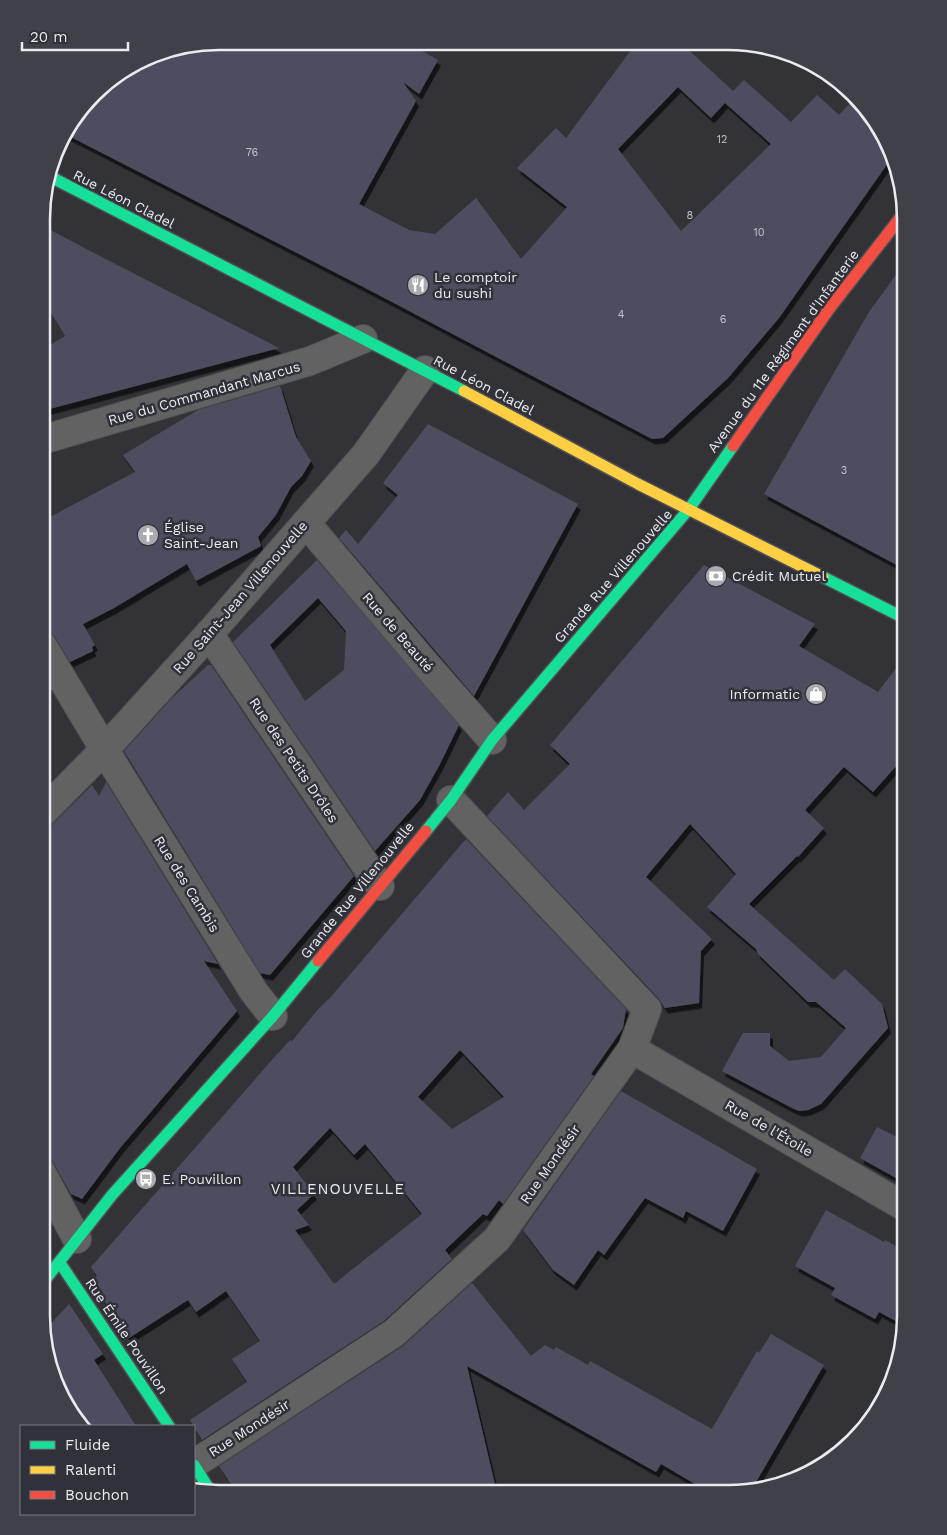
<svg xmlns="http://www.w3.org/2000/svg" width="947" height="1535" viewBox="0 0 947 1535" font-family="'Work Sans',sans-serif">
<style>
.building{fill:#4e4e5e;fill-rule:evenodd;filter:url(#shadow)}
.lines{fill:none;stroke-linecap:round;stroke-linejoin:round}
.street-casing{stroke:#505054;stroke-width:30}
.fast-casing{stroke:#505054;stroke-width:14}
.slow-casing{stroke:#505054;stroke-width:14}
.jam-casing{stroke:#505054;stroke-width:14}
.street{stroke:#626263;stroke-width:28}
.fast{stroke:#16e098;stroke-width:11}
.slow{stroke:#ffcf43;stroke-width:11}
.jam{stroke:#f24e42;stroke-width:11}
.labels{text-anchor:middle;stroke-width:5;stroke-linejoin:round;paint-order:stroke}
.number-label{font-size:11px;fill:#c3c4cc}
.street-label{font-size:14px;fill:#eaebf0;stroke:#303139}
.poi-label{font-size:14px;fill:#eaebf0;stroke:#303139;text-anchor:start}
.neighbourhood-label{font-size:15px;letter-spacing:1px;fill:#eaebf0;stroke:#303139}
.rim{fill:none;stroke:#eaebf0;stroke-width:2.5}
</style>
<defs>
<filter id="shadow"><feDropShadow dx="3" dy="5.5" stdDeviation="0" flood-color="#0009"/></filter>
</defs>
<rect width="100%" height="100%" fill="#323237"/>
<g class="building">
<path d="M 219,41 L 406,42 L 438,60 L 419,94 L 403,82 L 416,101 L 359,204 L 409,230 L 435,234 L 476,198 L 521,259 L 567,207 L 517,168 L 556,128 L 566,138 L 637,42 L 681,43 L 733,91 L 744,80 L 791,122 L 817,95 L 839,115 L 853,100 L 892,151 L 893,156 L 779,318 L 728,378 L 663,438 L 652,439 L 373,292 L 65,134 L 102,85 L 151,55 ZM 678,87 L 711,118 L 725,103 L 771,144 L 681,231 L 618,149 Z"/>
<path d="M 43,226 L 94,253 L 279,348 L 42,411 L 43,349 L 65,336 L 43,300 Z"/>
<path d="M 906,261 L 906,570 L 764,494 L 869,312 Z"/>
<path d="M 280,386 L 296,437 L 311,461 L 302,476 L 291,487 L 276,515 L 258,537 L 261,546 L 196,581 L 187,564 L 114,608 L 83,624 L 95,645 L 92,647 L 93,651 L 70,662 L 55,637 L 49,631 L 42,629 L 42,524 L 51,519 L 50,517 L 80,501 L 135,472 L 123,455 L 198,410 Z"/>
<path d="M 428,424 L 578,504 L 474,696 L 339,538 L 346,530 L 358,544 L 398,495 L 383,483 Z"/>
<path d="M 317,560 L 459,725 L 440,764 L 420,800 L 375,851 L 233,642 ZM 318,598 L 346,631 L 344,670 L 305,701 L 270,645 Z"/>
<path d="M 704,565 L 815,624 L 799,646 L 878,692 L 906,655 L 906,755 L 873,792 L 844,767 L 805,810 L 824,828 L 798,857 L 797,856 L 749,904 L 834,980 L 845,969 L 882,1004 L 888,1028 L 821,1104 L 808,1110 L 799,1111 L 792,1108 L 722,1071 L 743,1033 L 770,1033 L 770,1046 L 789,1061 L 821,1057 L 846,1028 L 816,1002 L 808,1002 L 758,954 L 756,949 L 707,907 L 736,874 L 690,824 L 646,877 L 712,939 L 701,951 L 699,1003 L 665,1008 L 658,998 L 487,816 L 508,792 L 524,810 L 570,764 L 550,745 Z"/>
<path d="M 208,665 L 211,665 L 354,876 L 270,975 L 260,973 L 124,751 L 172,698 Z"/>
<path d="M 106,782 L 218,964 L 204,961 L 237,1011 L 120,1148 L 82,1199 L 71,1194 L 54,1164 L 49,1159 L 41,1156 L 42,828 L 47,828 L 53,824 L 92,785 L 99,796 Z"/>
<path d="M 466,839 L 626,1009 L 623,1028 L 591,1074 L 594,1076 L 503,1204 L 499,1200 L 487,1216 L 483,1214 L 445,1250 L 452,1259 L 384,1321 L 202,1440 L 190,1420 L 247,1382 L 232,1359 L 260,1341 L 226,1291 L 196,1312 L 188,1300 L 129,1338 L 91,1281 L 97,1276 L 91,1267 L 271,1061 L 290,1040 L 292,1041 L 319,1008 L 329,999 ZM 460,1050 L 504,1097 L 452,1129 L 418,1097 ZM 330,1128 L 354,1155 L 365,1144 L 422,1214 L 334,1284 L 295,1230 L 309,1225 L 297,1210 L 314,1194 L 293,1167 Z"/>
<path d="M 621,1091 L 757,1169 L 723,1231 L 686,1211 L 683,1218 L 645,1198 L 604,1255 L 598,1250 L 574,1285 L 553,1270 L 523,1230 Z"/>
<path d="M 877,1127 L 905,1141 L 905,1183 L 860,1158 Z"/>
<path d="M 826,1210 L 884,1242 L 885,1240 L 905,1251 L 905,1326 L 879,1312 L 875,1319 L 831,1295 L 835,1288 L 795,1266 Z"/>
<path d="M 472,1283 L 531,1356 L 545,1345 L 554,1350 L 556,1347 L 588,1365 L 590,1361 L 712,1429 L 757,1351 L 759,1353 L 771,1334 L 824,1365 L 752,1489 L 728,1494 L 712,1494 L 661,1464 L 656,1472 L 467,1366 L 497,1493 L 236,1492 L 219,1466 L 403,1346 Z"/>
<path d="M 69,1304 L 103,1354 L 94,1360 L 136,1426 L 87,1426 L 55,1384 L 44,1331 Z"/>
</g>
<g class="lines">
<g class="street-casing">
<g id="street">
<path d="M 42,440 L 310,361 L 363,339"/>
<path d="M 306,523 L 423,661 L 492,740"/>
<path d="M 209,634 L 380,886"/>
<path d="M 42,645 L 110,759 L 254,992 L 273,1016"/>
<path d="M 42,813 L 104,750 L 209,634 L 366,454 L 425,370"/>
<path d="M 632,1049 L 905,1207"/>
<path d="M 41,1172 L 77,1239"/>
<path d="M 194,1464 L 394,1333 L 497,1239 L 632,1049 L 647,1009 L 451,800"/>
</g>
</g>
<g class="fast-casing">
<g id="fast">
<path d="M 49,176 L 464,391"/>
<path d="M 823,577 L 906,619"/>
<path d="M 426,831 L 451,800 L 492,740 L 689,509 L 733,446"/>
<path d="M 60,1263 L 169,1426"/>
<path d="M 41,1285 L 112,1195 L 273,1016 L 318,961"/>
<path d="M 194,1465 L 211,1492"/>
</g>
</g>
<g class="slow-casing">
<path id="slow" d="M 464,391 L 638,484 L 823,577"/>
</g>
<g class="jam-casing">
<g id="jam">
<path d="M 733,446 L 829,309 L 904,213"/>
<path d="M 318,961 L 426,831"/>
</g>
</g>
<use href="#street" class="street"/>
<use href="#fast" class="fast"/>
<use href="#slow" class="slow"/>
<use href="#jam" class="jam"/>
</g>
<defs>
<g id="restaurant-disc" transform="scale(1.125)"><circle r="9.5" fill="#aaaaaf" stroke="#303139"/><path d="M-5-6h1v4h1v-4h1v4h1v-4h1v5L-1.5 .5V6h-2V.5L-5-1ZM5-6V6H3V1.5H1.5Q1.5-4 5-6Z" fill="#fff"/></g>
<g id="church-disc" transform="scale(1.125)"><circle r="9.5" fill="#aaaaaf" stroke="#303139"/><path d="M-1.2-6h2.4v3.5h3.3v2.4h-3.3V6h-2.4V-.1h-3.3v-2.4h3.3Z" fill="#fff"/></g>
<g id="bank-disc" transform="scale(1.125)"><circle r="9.5" fill="#aaaaaf" stroke="#303139"/><path d="M-6-4H6V4H-6ZM0-2.3a2.3 2.3 0 1 0 0 4.6a2.3 2.3 0 1 0 0-4.6Z" fill="#fff"/></g>
<g id="shop-disc" transform="scale(1.125)"><circle r="9.5" fill="#aaaaaf" stroke="#303139"/><path d="M-5-2.5h2.3a2.7 3.5 0 0 1 5.4 0H5L5.5 6h-11ZM-1.5-2.5h3a1.5 2.3 0 0 0-3 0Z" fill="#fff"/></g>
<g id="bus-disc" transform="scale(1.125)"><circle r="9.5" fill="#aaaaaf" stroke="#303139"/><path d="M-5-6H5V4H4V6H2V4H-2V6H-4V4H-5ZM-3.5-4V0h7V-4ZM-3.5 1.2v1.5H-2V1.2ZM2 1.2v1.5H3.5V1.2Z" fill="#fff"/></g>
</defs>
<g fill-rule="evenodd">
<use href="#restaurant-disc" x="418" y="285"/>
<use href="#church-disc" x="148" y="535"/>
<use href="#bank-disc" x="716" y="576"/>
<use href="#shop-disc" x="816" y="694"/>
<use href="#bus-disc" x="146" y="1179"/>
</g>
<g class="labels">
<g class="number-label">
<text x="722" y="143">12</text>
<text x="252" y="156">76</text>
<text x="690" y="219">8</text>
<text x="759" y="236">10</text>
<text x="621" y="318">4</text>
<text x="723" y="323">6</text>
<text x="844" y="474">3</text>
</g>
<g class="street-label">
<text transform="translate(124 199) rotate(27)" y="5">Rue Léon Cladel</text>
<text transform="translate(783 351) rotate(-54)" y="5">Avenue du 11e Régiment d'Infanterie</text>
<text transform="translate(484 385) rotate(28)" y="5">Rue Léon Cladel</text>
<text transform="translate(204 393) rotate(-16)" y="5">Rue du Commandant Marcus</text>
<text transform="translate(613 576) rotate(-49)" y="5">Grande Rue Villenouvelle</text>
<text transform="translate(240 597) rotate(-49)" y="5">Rue Saint-Jean Villenouvelle</text>
<text transform="translate(398 632) rotate(49)" y="5">Rue de Beauté</text>
<text transform="translate(294 760) rotate(56)" y="5">Rue des Petits Drôles</text>
<text transform="translate(187 884) rotate(58)" y="5">Rue des Cambis</text>
<text transform="translate(357 890) rotate(-51)" y="5">Grande Rue Villenouvelle</text>
<text transform="translate(769 1128) rotate(30)" y="5">Rue de l'Étoile</text>
<text transform="translate(550 1164) rotate(-55)" y="5">Rue Mondésir</text>
<text transform="translate(127 1336) rotate(56)" y="5">Rue Émile Pouvillon</text>
<text transform="translate(249 1428) rotate(-33)" y="5">Rue Mondésir</text>
</g>
<g class="poi-label">
<text x="434" y="282">Le comptoir<tspan x="434" dy="16">du sushi</tspan></text>
<text x="164" y="532">Église<tspan x="164" dy="16">Saint-Jean</tspan></text>
<text x="732" y="581">Crédit Mutuel</text>
<text x="800" y="699" text-anchor="end">Informatic</text>
<text x="162" y="1184">E. Pouvillon</text>
</g>
<g class="neighbourhood-label">
<text x="338" y="1194">VILLENOUVELLE</text>
</g>
</g>
<path d="M0 0H947V1535H0ZM219 50H728A169 169 0 0 1 897 219V1316A169 169 0 0 1 728 1485H219A169 169 0 0 1 50 1316V219A169 169 0 0 1 219 50Z" fill="#3f4048" fill-rule="evenodd"/>
<path class="rim" d="M219 50H728A169 169 0 0 1 897 219V1316A169 169 0 0 1 728 1485H219A169 169 0 0 1 50 1316V219A169 169 0 0 1 219 50Z"/>
<rect x="20" y="1425" width="175" height="90" fill="#303139" stroke="#7a7b82"/>
<rect x="30" y="1441" width="25" height="8" fill="#16e098" stroke="#7a7b82"/>
<text x="65" y="1450" font-size="15" fill="#eaebf0">Fluide</text>
<rect x="30" y="1466" width="25" height="8" fill="#ffcf43" stroke="#7a7b82"/>
<text x="65" y="1475" font-size="15" fill="#eaebf0">Ralenti</text>
<rect x="30" y="1491" width="25" height="8" fill="#f24e42" stroke="#7a7b82"/>
<text x="65" y="1500" font-size="15" fill="#eaebf0">Bouchon</text>
<path d="M22 42v8h106v-8" fill="none" stroke="#eaebf0" stroke-width="2.5"/>
<text x="30" y="42" font-size="15" fill="#eaebf0" stroke="#303139" stroke-width="4" paint-order="stroke">20 m</text>
</svg>
